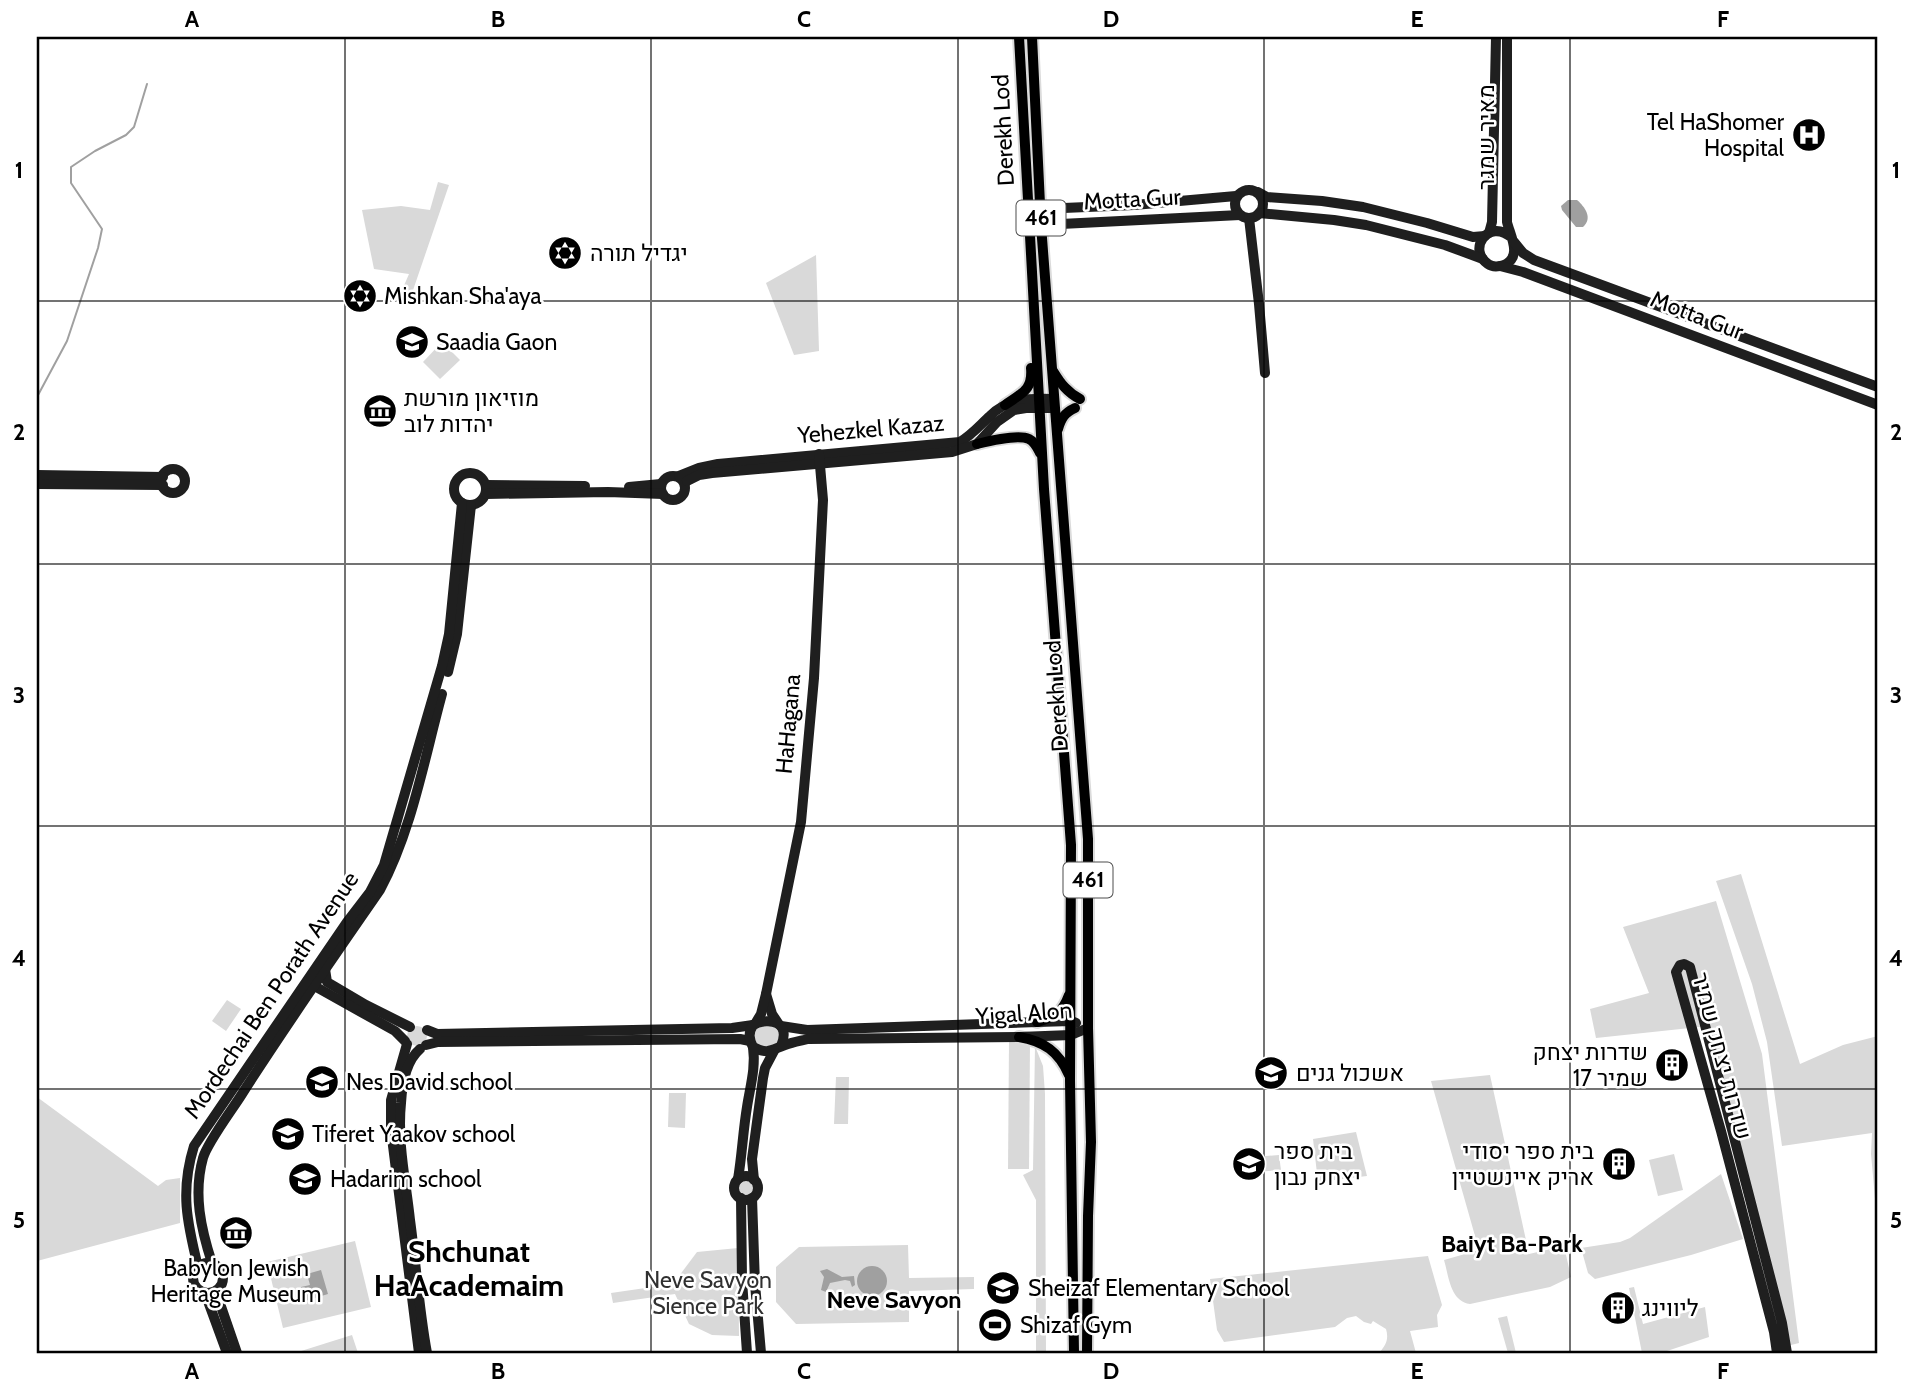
<svg xmlns="http://www.w3.org/2000/svg" width="1915" height="1390" viewBox="0 0 1915 1390" font-family="Cabin,Heebo,sans-serif">
<style>
.green{fill:#d9d9d9}
.water{fill:#a0a0a0}
.lines{fill:none;stroke-linecap:round;stroke-linejoin:round}
.stream{stroke:#a0a0a0;stroke-width:2}
.primary-casing{stroke:#dbdbdb;stroke-width:14}
.secondary{stroke:#1f1f1f;stroke-width:10}
.primary{stroke:#000;stroke-width:10}
.grid{fill:none;stroke:#000;stroke-width:2;stroke-opacity:0.55}
.labels{text-anchor:middle;stroke-width:5;stroke-linejoin:round;paint-order:stroke}
.shield{fill:#fff;stroke:#4c4c4c;stroke-width:2}
.shield-label{font-size:21px;font-weight:bold;fill:#000}
.poi-label{font-size:23px;fill:#000;stroke:#fff;text-anchor:start}
.street-label{font-size:23px;fill:#000;stroke:#fff}
.park-label{font-size:23px;fill:#303030;stroke:#fff}
.neighbourhood-label{font-size:24px;font-weight:bold;fill:#000;stroke:#fff}
.district-label{font-size:30px;font-weight:bold;fill:#000;stroke:#fff}
.neatline{fill:none;stroke:#000;stroke-width:2.5}
.grid-label{font-size:23px;text-anchor:middle;font-weight:bold;fill:#000}
</style>
<rect width="100%" height="100%" fill="#fff"/>
<g class="green">
<path d="M 438,182 L 449,185 L 410,299 L 399,297 L 409,274 L 374,269 L 362,210 L 401,206 L 430,210 Z"/>
<path d="M 816,255 L 819,351 L 794,355 L 766,283 Z"/>
<path d="M 442,342 L 460,360 L 440,379 L 423,362 Z"/>
<path d="M 1741,874 L 1800,1064 L 1843,1045 L 1878,1036 L 1878,1129 L 1876,1131 L 1878,1131 L 1878,1232 L 1871,1154 L 1872,1133 L 1782,1146 L 1767,1042 L 1752,984 L 1716,881 Z"/>
<path d="M 1716,901 L 1762,1054 L 1799,1343 L 1779,1348 L 1709,1026 L 1596,1038 L 1590,1009 L 1649,993 L 1623,927 Z"/>
<path d="M 227,1000 L 241,1009 L 226,1031 L 212,1021 Z"/>
<path d="M 778,1024 L 780,1046 L 758,1049 L 751,1029 Z"/>
<circle cx="417" cy="1036" r="10"/>
<path d="M 1009,1042 L 1030,1042 L 1029,1169 L 1008,1169 Z"/>
<path d="M 1035,1046 L 1043,1066 L 1045,1094 L 1046,1353 L 1036,1353 L 1036,1200 L 1023,1175 L 1033,1170 Z"/>
<path d="M 1490,1075 L 1529,1254 L 1564,1246 L 1571,1277 L 1550,1287 L 1470,1304 C 1450,1301 1449,1277 1444,1260 L 1479,1250 L 1431,1081 Z"/>
<path d="M 836,1077 L 849,1077 L 848,1124 L 834,1124 Z"/>
<path d="M 669,1093 L 686,1093 L 685,1128 L 668,1127 Z"/>
<path d="M 37,1097 L 158,1186 L 166,1180 L 180,1178 L 180,1223 L 37,1261 Z"/>
<path d="M 1356,1132 L 1367,1176 L 1318,1182 L 1313,1139 Z"/>
<path d="M 1674,1154 L 1683,1190 L 1658,1196 L 1649,1160 Z"/>
<path d="M 1279,1155 L 1281,1170 L 1255,1172 L 1253,1157 Z"/>
<path d="M 1721,1174 L 1743,1239 L 1691,1255 L 1595,1279 L 1588,1273 L 1581,1248 L 1620,1242 L 1630,1238 Z"/>
<circle cx="746" cy="1188" r="11"/>
<path d="M 355,1241 L 371,1307 L 283,1328 L 267,1262 Z"/>
<path d="M 908,1245 L 909,1278 L 974,1277 L 974,1289 L 909,1291 L 909,1322 L 796,1324 L 776,1302 L 776,1267 L 799,1247 Z"/>
<path d="M 738,1248 L 739,1336 L 712,1335 L 689,1324 L 675,1294 L 613,1303 L 611,1293 L 673,1284 L 697,1252 Z"/>
<path d="M 1428,1256 L 1442,1305 L 1437,1315 L 1438,1327 L 1410,1331 L 1416,1353 L 1379,1353 C 1386,1345 1389,1339 1386,1329 L 1373,1321 L 1371,1324 L 1364,1322 L 1356,1316 L 1347,1318 L 1335,1327 L 1224,1342 L 1217,1330 L 1210,1279 Z"/>
<path d="M 1634,1287 L 1643,1324 L 1705,1307 L 1709,1337 L 1661,1353 L 1642,1353 L 1629,1288 Z"/>
<path d="M 1507,1316 L 1516,1353 L 1508,1353 L 1498,1318 Z"/>
<path d="M 352,1335 L 358,1353 L 299,1353 L 298,1352 Z"/>
</g>
<g class="water">
<path d="M 1568,200 L 1577,200 C 1585,207 1593,218 1583,227 L 1576,227 L 1562,210 L 1561,206 Z"/>
<circle cx="872" cy="1281" r="15"/>
<path d="M 827,1269 L 842,1277 L 854,1276 L 855,1285 L 852,1287 L 850,1281 L 845,1280 L 830,1283 L 826,1292 L 821,1290 L 824,1277 L 820,1271 Z"/>
<path d="M 321,1270 L 328,1294 L 305,1301 L 301,1287 L 310,1285 L 307,1274 Z"/>
</g>
<g class="lines">
<path class="stream" d="M 37,397 L 67,341 L 98,248 L 102,229 L 71,183 L 71,167 L 95,151 L 126,135 L 134,127 L 147,84"/>
<g class="primary-casing">
<g id="primary">
<path d="M 1019,37 L 1044,489 L 1071,845 L 1070,1081 L 1074,1353"/>
<path d="M 1032,37 L 1041,225 L 1088,839 L 1088,1028 L 1091,1142 L 1088,1216 L 1087,1353"/>
<path d="M 1053,371 C 1061,384 1067,392 1080,399"/>
<path d="M 1005,405 C 1022,393 1033,390 1031,368"/>
<path d="M 1058,429 C 1061,419 1064,413 1075,408"/>
<path d="M 977,444 C 989,441 1018,434 1029,439 C 1035,442 1037,447 1040,453"/>
<path d="M 1037,1022 C 1055,1016 1062,1014 1069,995"/>
<path d="M 1019,1037 C 1044,1041 1059,1052 1069,1075"/>
</g>
</g>
<g class="secondary">
<path d="M 1507,37 L 1507,222 C 1510,235 1523,257 1504,265 C 1498,267 1492,267 1488,264 C 1467,250 1488,218 1511,237"/>
<circle cx="1249" cy="204" r="14"/>
<path d="M 1258,192 L 1267,197 L 1322,201 L 1363,207 L 1427,223 L 1473,237 L 1485,236"/>
<path d="M 1236,196 L 1134,205 L 1040,209 L 1029,217 L 1041,225 L 1240,215"/>
<path d="M 1259,213 L 1334,220 L 1366,225 L 1445,245 L 1483,259"/>
<path d="M 1249,218 L 1259,304 L 1265,373"/>
<path d="M 1489,233 L 1492,222 L 1496,37"/>
<path d="M 1514,242 L 1523,253 L 1534,260 L 1878,387"/>
<path d="M 1500,266 L 1523,272 L 1878,405"/>
<circle cx="173" cy="481" r="12"/>
<circle cx="470" cy="489" r="16"/>
<path d="M 37,475 L 163,477"/>
<circle cx="673" cy="488" r="12"/>
<path d="M 679,476 L 699,468 L 718,464 L 960,442 C 973,434 980,425 990,416 C 1007,398 1031,398 1054,399"/>
<path d="M 687,481 L 699,475 L 712,473 L 952,452 L 977,444 L 997,422 L 1014,410 L 1026,408 L 1054,408"/>
<path d="M 37,484 L 163,485"/>
<path d="M 486,485 L 585,486"/>
<path d="M 629,487 L 661,484"/>
<path d="M 486,494 L 608,492 L 663,494"/>
<path d="M 448,672 L 457,634 L 471,505"/>
<path d="M 325,969 L 327,982 L 366,1005 L 410,1027"/>
<path d="M 309,983 L 395,1031 L 405,1041"/>
<path d="M 766,994 L 772,1014 L 778,1023"/>
<path d="M 755,1024 L 761,1014 L 766,994 L 801,822 L 814,678 L 823,500 L 819,454"/>
<path d="M 781,1026 L 807,1030 L 1037,1022 L 1071,1021 L 1076,1023"/>
<path d="M 427,1030 L 437,1034 L 732,1028 L 753,1025"/>
<path d="M 407,1044 L 391,1100 L 391,1130 L 419,1353"/>
<path d="M 426,1045 L 438,1042 L 740,1039 L 750,1041"/>
<path d="M 781,1046 C 791,1023 771,1016 753,1025 C 748,1033 749,1039 753,1047 C 768,1055 771,1050 785,1045 C 793,1042 800,1041 808,1039 L 1019,1037 L 1071,1035 L 1088,1028"/>
<path d="M 420,1049 C 406,1061 402,1085 401,1103 C 397,1142 406,1182 410,1220 C 416,1264 419,1310 427,1353"/>
<circle cx="746" cy="1188" r="12"/>
<path d="M 738,1179 C 742,1155 743,1131 747,1107 C 750,1087 756,1068 753,1047"/>
<path d="M 754,1180 L 752,1159 L 763,1078 L 765,1068 L 774,1051"/>
<path d="M 741,1198 L 742,1280 L 747,1353"/>
<path d="M 752,1198 L 755,1284 L 761,1353"/>
<circle cx="208" cy="1278" r="15"/>
<path d="M 212,1263 C 201,1229 193,1194 203,1158 C 207,1143 232,1110 242,1094 C 286,1025 333,958 380,890 C 412,830 424,760 442,694"/>
<path d="M 198,1267 C 187,1222 180,1191 194,1146 L 347,922 L 370,892 L 384,865 L 442,666 L 449,634 L 462,503"/>
<path d="M 216,1292 L 237,1353"/>
<path d="M 205,1293 L 227,1353"/>
<path d="M 1777,1353 L 1774,1332 L 1721,1131 L 1676,972 L 1680,965 L 1684,964 L 1690,967 L 1782,1323 L 1787,1353"/>
</g>
<use href="#primary" class="primary"/>
</g>
<path class="grid" d="M 345,37 L 345,1353M 651,37 L 651,1353M 958,37 L 958,1353M 1264,37 L 1264,1353M 1570,37 L 1570,1353M 37,301 L 1878,301M 37,564 L 1878,564M 37,826 L 1878,826M 37,1089 L 1878,1089"/>
<defs>
<g id="hospital-disc" transform="scale(1.75)"><circle r="9.5" fill="#000" stroke="#fff"/><path d="M-5-5h3v3.5h4V-5h3V5h-3V1.5h-4V5h-3Z" fill="#fff"/></g>
<g id="synagogue-disc" transform="scale(1.75)"><circle r="9.5" fill="#000" stroke="#fff"/><path d="M0-6.5L5.6 3.2H-5.6ZM0 6.5L5.6-3.2H-5.6Z" fill="#fff"/></g>
<g id="school-disc" transform="scale(1.75)"><circle r="9.5" fill="#000" stroke="#fff"/><path d="M0-5L7-2L0 1L-7-2ZM-4 1L0 2.5L4 1V4Q0 6-4 4Z" fill="#fff"/></g>
<g id="museum-disc" transform="scale(1.75)"><circle r="9.5" fill="#000" stroke="#fff"/><path d="M0-6L6-3V-2H-6V-3ZM-5-1h2V3h-2ZM-1-1h2V3h-2ZM3-1h2V3H3ZM-6 4H6V6H-6Z" fill="#fff"/></g>
<g id="building-disc" transform="scale(1.75)"><circle r="9.5" fill="#000" stroke="#fff"/><path d="M-4-6H4V6H1V3H-1V6H-4ZM-2.5-4.3h1.7v1.8h-1.7ZM.8-4.3h1.7v1.8H.8ZM-2.5-1h1.7V.8h-1.7ZM.8-1h1.7V.8H.8Z" fill="#fff"/></g>
<g id="stadium-disc" transform="scale(1.75)"><circle r="9.5" fill="#000" stroke="#fff"/><path d="M0-5a6.5 5 0 1 0 0 10a6.5 5 0 1 0 0-10ZM-3.5-1.8h7v3.6h-7Z" fill="#fff"/></g>
</defs>
<g fill-rule="evenodd">
<use href="#hospital-disc" x="1809" y="135"/>
<use href="#synagogue-disc" x="565" y="253"/>
<use href="#synagogue-disc" x="360" y="296"/>
<use href="#school-disc" x="412" y="342"/>
<use href="#museum-disc" x="380" y="411"/>
<use href="#building-disc" x="1672" y="1065"/>
<use href="#school-disc" x="1271" y="1073"/>
<use href="#school-disc" x="322" y="1082"/>
<use href="#school-disc" x="288" y="1134"/>
<use href="#school-disc" x="1249" y="1164"/>
<use href="#building-disc" x="1619" y="1164"/>
<use href="#school-disc" x="305" y="1179"/>
<use href="#museum-disc" x="236" y="1233"/>
<use href="#school-disc" x="1003" y="1288"/>
<use href="#building-disc" x="1618" y="1308"/>
<use href="#stadium-disc" x="995" y="1325"/>
</g>
<g class="labels">
<g class="shield">
<rect x="1016.5" y="200.5" width="49" height="35" rx="5"/>
<rect x="1063.5" y="862.5" width="49" height="35" rx="5"/>
</g>
<g class="shield-label">
<text x="1041" y="225">461</text>
<text x="1088" y="887">461</text>
</g>
<g class="poi-label">
<text x="1784" y="130" text-anchor="end">Tel HaShomer<tspan x="1784" dy="26">Hospital</tspan></text>
<text x="590" y="261">יגדיל תורה</text>
<text x="384" y="304">Mishkan Sha'aya</text>
<text x="436" y="350">Saadia Gaon</text>
<text x="404" y="406">מוזיאון מורשת<tspan x="404" dy="26">יהדות לוב</tspan></text>
<text x="1648" y="1060" text-anchor="end">שדרות יצחק<tspan x="1648" dy="26">שמיר 17</tspan></text>
<text x="1296" y="1081">אשכול גנים</text>
<text x="346" y="1090">Nes David school</text>
<text x="312" y="1142">Tiferet Yaakov school</text>
<text x="1274" y="1159">בית ספר<tspan x="1274" dy="26">יצחק נבון</tspan></text>
<text x="1594" y="1159" text-anchor="end">בית ספר יסודי<tspan x="1594" dy="26">אריק איינשטיין</tspan></text>
<text x="330" y="1187">Hadarim school</text>
<text x="236" y="1276" text-anchor="middle">Babylon Jewish<tspan x="236" dy="26">Heritage Museum</tspan></text>
<text x="1028" y="1296">Sheizaf Elementary School</text>
<text x="1642" y="1316">ליווינג</text>
<text x="1020" y="1333">Shizaf Gym</text>
</g>
<g class="street-label">
<text transform="translate(1003 130) rotate(-93)" y="8">Derekh Lod</text>
<text transform="translate(1486 137) rotate(-90)" y="8">מאיר שמגר</text>
<text transform="translate(1132 199) rotate(-3)" y="8">Motta Gur</text>
<text transform="translate(1697 315) rotate(21)" y="8">Motta Gur</text>
<text transform="translate(871 429) rotate(-5)" y="8">Yehezkel Kazaz</text>
<text transform="translate(1056 696) rotate(-94)" y="8">Derekh Lod</text>
<text transform="translate(788 724) rotate(-85)" y="8">HaHagana</text>
<text transform="translate(271 995) rotate(-56)" y="8">Mordechai Ben Porath Avenue</text>
<text transform="translate(1024 1013) rotate(-4)" y="8">Yigal Alon</text>
<text transform="translate(1722 1056) rotate(75)" y="8">שדרות יצחק שמיר</text>
</g>
<g class="park-label">
<text x="708" y="1288">Neve Savyon<tspan x="708" dy="26">Sience Park</tspan></text>
</g>
<g class="neighbourhood-label">
<text x="1512" y="1252">Baiyt Ba-Park</text>
<text x="894" y="1308">Neve Savyon</text>
</g>
<g class="district-label">
<text x="469" y="1262">Shchunat<tspan x="469" dy="34">HaAcademaim</tspan></text>
</g>
</g>
<rect width="1915" height="1390" fill="none" stroke="#ffffff" stroke-width="77"/>
<rect x="38" y="38" width="1838" height="1314" class="neatline"/>
<g class="grid-label">
<text x="192" y="27">A</text>
<text x="498" y="27">B</text>
<text x="804" y="27">C</text>
<text x="1111" y="27">D</text>
<text x="1417" y="27">E</text>
<text x="1723" y="27">F</text>
<text x="19" y="178">1</text>
<text x="1896" y="178">1</text>
<text x="19" y="440">2</text>
<text x="1896" y="440">2</text>
<text x="19" y="703">3</text>
<text x="1896" y="703">3</text>
<text x="19" y="966">4</text>
<text x="1896" y="966">4</text>
<text x="19" y="1228">5</text>
<text x="1896" y="1228">5</text>
<text x="192" y="1379">A</text>
<text x="498" y="1379">B</text>
<text x="804" y="1379">C</text>
<text x="1111" y="1379">D</text>
<text x="1417" y="1379">E</text>
<text x="1723" y="1379">F</text>
</g>
</svg>
